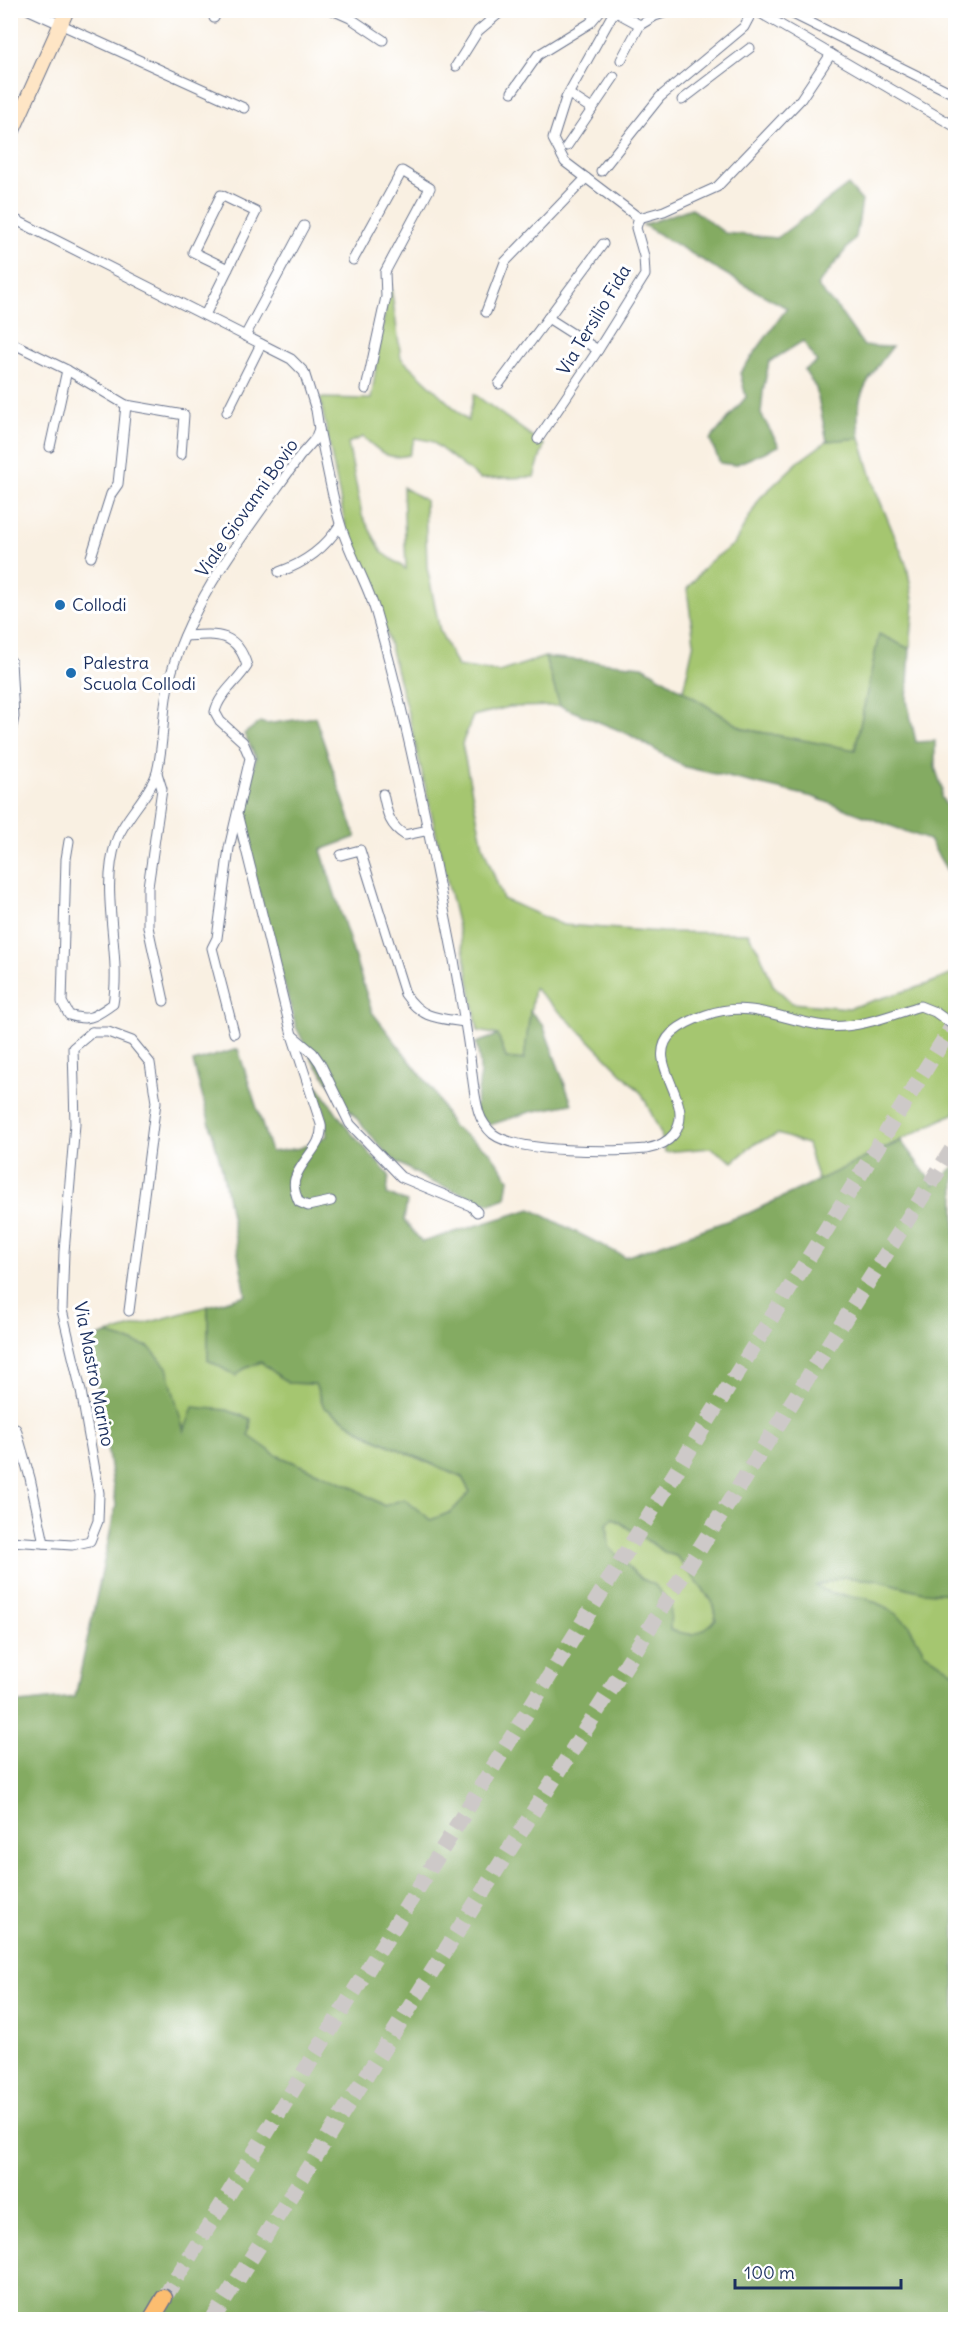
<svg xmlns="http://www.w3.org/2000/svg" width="966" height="2330" viewBox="0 0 966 2330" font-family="Delius,sans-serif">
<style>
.green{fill:#a5c66f;stroke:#607a66;stroke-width:1.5}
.forest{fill:#84ab62;stroke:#506d60;stroke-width:1.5;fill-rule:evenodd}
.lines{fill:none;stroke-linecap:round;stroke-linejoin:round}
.highway-tunnel{stroke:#cdc9c8;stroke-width:16;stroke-dasharray:16 8;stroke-linecap:butt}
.street-casing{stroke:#69738c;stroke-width:11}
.secondary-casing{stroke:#69738c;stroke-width:16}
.highway-casing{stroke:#69738c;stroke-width:19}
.street{stroke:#fff;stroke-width:9}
.secondary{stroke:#fee5c5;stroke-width:14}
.highway{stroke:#fcbd6f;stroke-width:16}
.poi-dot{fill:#1f6fb2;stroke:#fff;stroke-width:2}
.labels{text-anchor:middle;stroke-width:6;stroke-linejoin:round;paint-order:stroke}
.street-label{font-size:18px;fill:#1b2f5e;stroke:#fff}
.poi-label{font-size:18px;fill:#1b2f5e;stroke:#fff;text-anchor:start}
</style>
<rect width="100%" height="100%" fill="#fff"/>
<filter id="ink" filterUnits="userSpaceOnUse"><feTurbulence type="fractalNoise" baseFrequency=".0167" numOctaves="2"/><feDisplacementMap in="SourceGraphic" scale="12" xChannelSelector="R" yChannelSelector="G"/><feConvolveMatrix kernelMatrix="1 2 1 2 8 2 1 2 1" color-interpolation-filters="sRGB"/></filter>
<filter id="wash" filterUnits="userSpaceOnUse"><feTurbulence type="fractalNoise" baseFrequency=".008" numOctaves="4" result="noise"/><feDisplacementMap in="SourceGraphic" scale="24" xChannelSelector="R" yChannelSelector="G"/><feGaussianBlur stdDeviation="1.35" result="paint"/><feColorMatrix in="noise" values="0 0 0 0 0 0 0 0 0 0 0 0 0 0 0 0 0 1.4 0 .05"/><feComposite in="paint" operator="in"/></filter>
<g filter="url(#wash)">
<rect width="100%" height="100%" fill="#f9f0e2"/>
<g class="green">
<path d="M 390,279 L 401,358 L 468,421 L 474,394 L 544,445 L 534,477 L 480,479 L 431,441 L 415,438 L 409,455 C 386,461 380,451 363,437 L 348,443 L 362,515 L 382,552 L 406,569 L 403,487 L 425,500 L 427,567 L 440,631 L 457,666 L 499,672 L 545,657 L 560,706 L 509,707 L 473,716 L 462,744 L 483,846 L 503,899 L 563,925 L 662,932 L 748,933 L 760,953 L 773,985 L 792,1003 L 849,1008 L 925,985 L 955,973 L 955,1113 L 818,1181 L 807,1144 L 778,1134 L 754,1144 L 733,1162 L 711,1148 L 665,1152 L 661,1134 L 642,1094 L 586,1037 L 534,988 L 524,1060 L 506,1058 L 498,1035 L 478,1031 L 464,953 L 409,717 L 379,606 L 346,528 L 320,398 L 371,399 Z"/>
<path d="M 860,438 L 876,491 L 907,566 L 914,605 L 910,649 L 879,635 L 855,750 L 744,729 L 683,691 L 694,642 L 687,589 L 708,563 L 734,544 L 760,498 L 798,462 L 827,441 Z"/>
<path d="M 208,1306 L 208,1360 L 244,1369 L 261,1362 L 288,1383 L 315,1384 L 324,1407 L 371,1437 L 462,1478 L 470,1492 L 451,1512 L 431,1520 L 404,1499 L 384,1506 L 351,1486 L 276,1455 L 249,1436 L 251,1419 L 227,1410 L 185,1433 L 176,1406 L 149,1347 L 107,1334 Z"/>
<path d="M 614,1517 L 666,1553 L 676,1556 L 712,1601 L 716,1620 C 697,1637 693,1637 670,1630 L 655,1585 L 640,1578 L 609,1547 L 607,1524 Z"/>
<path d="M 842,1577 L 877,1580 L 923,1592 L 955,1594 L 955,1673 L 924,1652 L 908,1624 L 867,1598 L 832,1594 L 815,1586 Z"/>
</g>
<g class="forest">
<path d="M 848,185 L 862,201 L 856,237 L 817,286 L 838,309 L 864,346 L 892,347 C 868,380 852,395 860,438 L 827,441 L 816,388 L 804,370 L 817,362 L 803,341 L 769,362 L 763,392 L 761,414 L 779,446 L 735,465 L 720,463 L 710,440 L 746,397 L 740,373 L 787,308 L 741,283 L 643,225 L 691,208 L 725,233 L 777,238 Z"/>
<path d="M 879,634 L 910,649 L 907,701 L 916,742 L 935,741 L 935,767 L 942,788 L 941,797 L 955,819 L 955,884 L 929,840 L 813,797 L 685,767 L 628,734 L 560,706 L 545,657 L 643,666 L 744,729 L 855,750 Z"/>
<path d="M 315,717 L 356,837 L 321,850 L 372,1012 L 435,1093 L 452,1126 L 490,1152 L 509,1179 L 506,1198 L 490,1204 L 429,1181 L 390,1158 L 346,1106 L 313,1061 L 296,1027 L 240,824 L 256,757 L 244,734 L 260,722 L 266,724 Z"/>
<path d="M 530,1011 L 543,1025 L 572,1104 L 530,1112 L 490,1125 L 474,1111 C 480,1085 483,1069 476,1043 L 498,1035 L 506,1058 L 524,1060 Z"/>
<path d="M 238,1049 L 271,1152 L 300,1148 L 327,1136 L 324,1110 L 313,1079 L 348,1129 L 389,1175 L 387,1194 L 407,1202 L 404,1220 L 422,1242 L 531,1209 L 625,1257 L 749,1213 L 901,1141 L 934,1185 L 955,1166 L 955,1594 L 923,1592 L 877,1580 L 842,1577 L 816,1586 L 832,1594 L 867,1598 L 891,1610 L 908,1624 L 924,1652 L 955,1673 L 955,2319 L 11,2319 L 10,1704 L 75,1697 L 116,1505 L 90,1339 L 107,1334 L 149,1347 L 167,1367 L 184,1432 L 193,1407 L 227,1410 L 251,1419 L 249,1436 L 276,1455 L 351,1486 L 384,1506 L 404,1499 L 431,1520 L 451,1512 L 470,1492 L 462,1477 L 371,1437 L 324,1407 L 315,1384 L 288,1383 L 261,1362 L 244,1369 L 236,1376 L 208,1360 L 208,1306 L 246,1295 L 222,1169 L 193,1062 ZM 613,1518 L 666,1553 L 676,1556 L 712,1601 L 716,1620 C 697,1636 694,1637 670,1630 L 671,1605 L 655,1585 L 640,1578 L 609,1547 L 607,1524 Z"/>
</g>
</g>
<g filter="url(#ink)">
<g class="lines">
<g class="highway-tunnel">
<path d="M 164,2298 L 956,1020"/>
<path d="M 212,2320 L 956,1143"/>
</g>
<g class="street-casing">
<g id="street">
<path d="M 29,10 L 244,108"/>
<path d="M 332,10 L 350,18 L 383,40"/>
<path d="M 615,10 L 566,98 L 553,139 L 565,162 L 639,218"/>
<path d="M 755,10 L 956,127"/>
<path d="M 785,10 L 956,95"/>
<path d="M 614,11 L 640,25 L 621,60"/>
<path d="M 214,18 L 217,10"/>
<path d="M 640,25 L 655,16 L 670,11"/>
<path d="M 456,66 L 478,31 L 503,10"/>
<path d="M 512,92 L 538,55 L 590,23 L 601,10"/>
<path d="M 569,94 L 592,109"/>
<path d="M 682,100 L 750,48"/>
<path d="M 567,146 L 614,77"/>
<path d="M 601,171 L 660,97 L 744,27 L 753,10"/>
<path d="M 10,217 L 291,359 L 304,372 L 316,410 L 319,429 L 315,439 L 300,456 C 251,525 187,602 168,686 C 162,714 164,744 157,772 C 151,794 123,819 116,842 C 99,894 122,951 113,1004 C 95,1016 90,1022 69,1015 L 62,1002 L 66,859 L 69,841"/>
<path d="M 639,218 L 664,211 L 717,187 L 801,99 L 831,54"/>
<path d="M 353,260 L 402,171 L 430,188 L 385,272 L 386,297 L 366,389"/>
<path d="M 486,312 L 505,262 L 586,178"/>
<path d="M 205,315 C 222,281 239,246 256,212 L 221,195 L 193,252 L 228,269"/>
<path d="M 548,318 L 598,350"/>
<path d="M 245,336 L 304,226"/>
<path d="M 10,342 L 67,370 L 126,405 L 184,415 L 181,455"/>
<path d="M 499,384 L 603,244"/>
<path d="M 227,412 L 261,344"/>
<path d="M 319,429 C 326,460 331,493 340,523 C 349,554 367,582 376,613 C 409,727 431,844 454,960 C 459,990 465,1019 469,1049 C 472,1070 473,1093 479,1113 C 481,1120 487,1129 493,1134 C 518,1153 614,1152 646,1149 C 657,1147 667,1143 674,1134 C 698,1102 641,1062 672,1033 C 682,1024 694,1019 706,1015 C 752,999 782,1021 826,1026 C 858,1029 891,1015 920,1006 L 935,1012 L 956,1027"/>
<path d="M 538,439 L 598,350 L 645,275 L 644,256 L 636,228 L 639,218"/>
<path d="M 50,447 L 67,370"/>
<path d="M 91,557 L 111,494 L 118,484 L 126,405"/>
<path d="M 279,572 C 305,563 326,547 340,525"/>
<path d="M 10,597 L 10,603"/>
<path d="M 185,636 C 216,634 237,631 247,666 C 237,682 219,694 215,712 L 220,721 L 243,742 L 250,758 L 229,848 L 217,938 L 212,948 L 234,1033"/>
<path d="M 10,737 L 14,717 L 11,661"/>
<path d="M 157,773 L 162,789 L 148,887 L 148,927 L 164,1001"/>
<path d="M 383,794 C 387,811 388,825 405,835 L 429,830"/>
<path d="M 238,817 L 292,1035 L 321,1124 C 324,1146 301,1159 295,1179 C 293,1186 296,1196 299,1202 L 308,1206 L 331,1201"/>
<path d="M 341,855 L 360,850 L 405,994 C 422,1019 437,1018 465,1022"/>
<path d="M 92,1032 L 108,1032 L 132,1041 L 150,1063 L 156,1102 L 129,1311"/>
<path d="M 293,1036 L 313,1053 L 320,1063 L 350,1124 L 401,1177 L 471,1206 L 477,1212"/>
<path d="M 16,1429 L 30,1478 L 44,1543"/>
<path d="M 10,1541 L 72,1545 L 90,1541 L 98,1521 L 99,1493 L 81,1391 L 62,1310 L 64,1252 L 75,1124 L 73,1048 L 92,1032"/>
</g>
</g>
<g class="secondary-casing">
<path id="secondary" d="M 10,137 L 67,10"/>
</g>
<g class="highway-casing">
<path id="highway" d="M 151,2320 L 164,2298"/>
</g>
<use href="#street" class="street"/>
<use href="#secondary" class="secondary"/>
<use href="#highway" class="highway"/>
</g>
</g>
<g class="poi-dot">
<circle cx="60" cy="605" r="6"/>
<circle cx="71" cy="673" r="6"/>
</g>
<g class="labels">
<g class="street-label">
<text transform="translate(594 320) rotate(-59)" y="6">Via Tersilio Fida</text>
<text transform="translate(247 508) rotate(-55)" y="6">Viale Giovanni Bovio</text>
<text transform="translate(94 1374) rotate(79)" y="6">Via Mastro Marino</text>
</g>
<g class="poi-label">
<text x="72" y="611">Collodi</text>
<text x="83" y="669">Palestra<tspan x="83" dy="21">Scuola Collodi</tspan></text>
</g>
</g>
<rect width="966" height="2330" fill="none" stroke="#fff" stroke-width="36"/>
<path d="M735 2279v9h166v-9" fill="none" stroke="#1b2f5e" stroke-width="3"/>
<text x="744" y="2279" font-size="18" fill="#1b2f5e" stroke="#ffffff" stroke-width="4.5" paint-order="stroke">100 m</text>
</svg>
